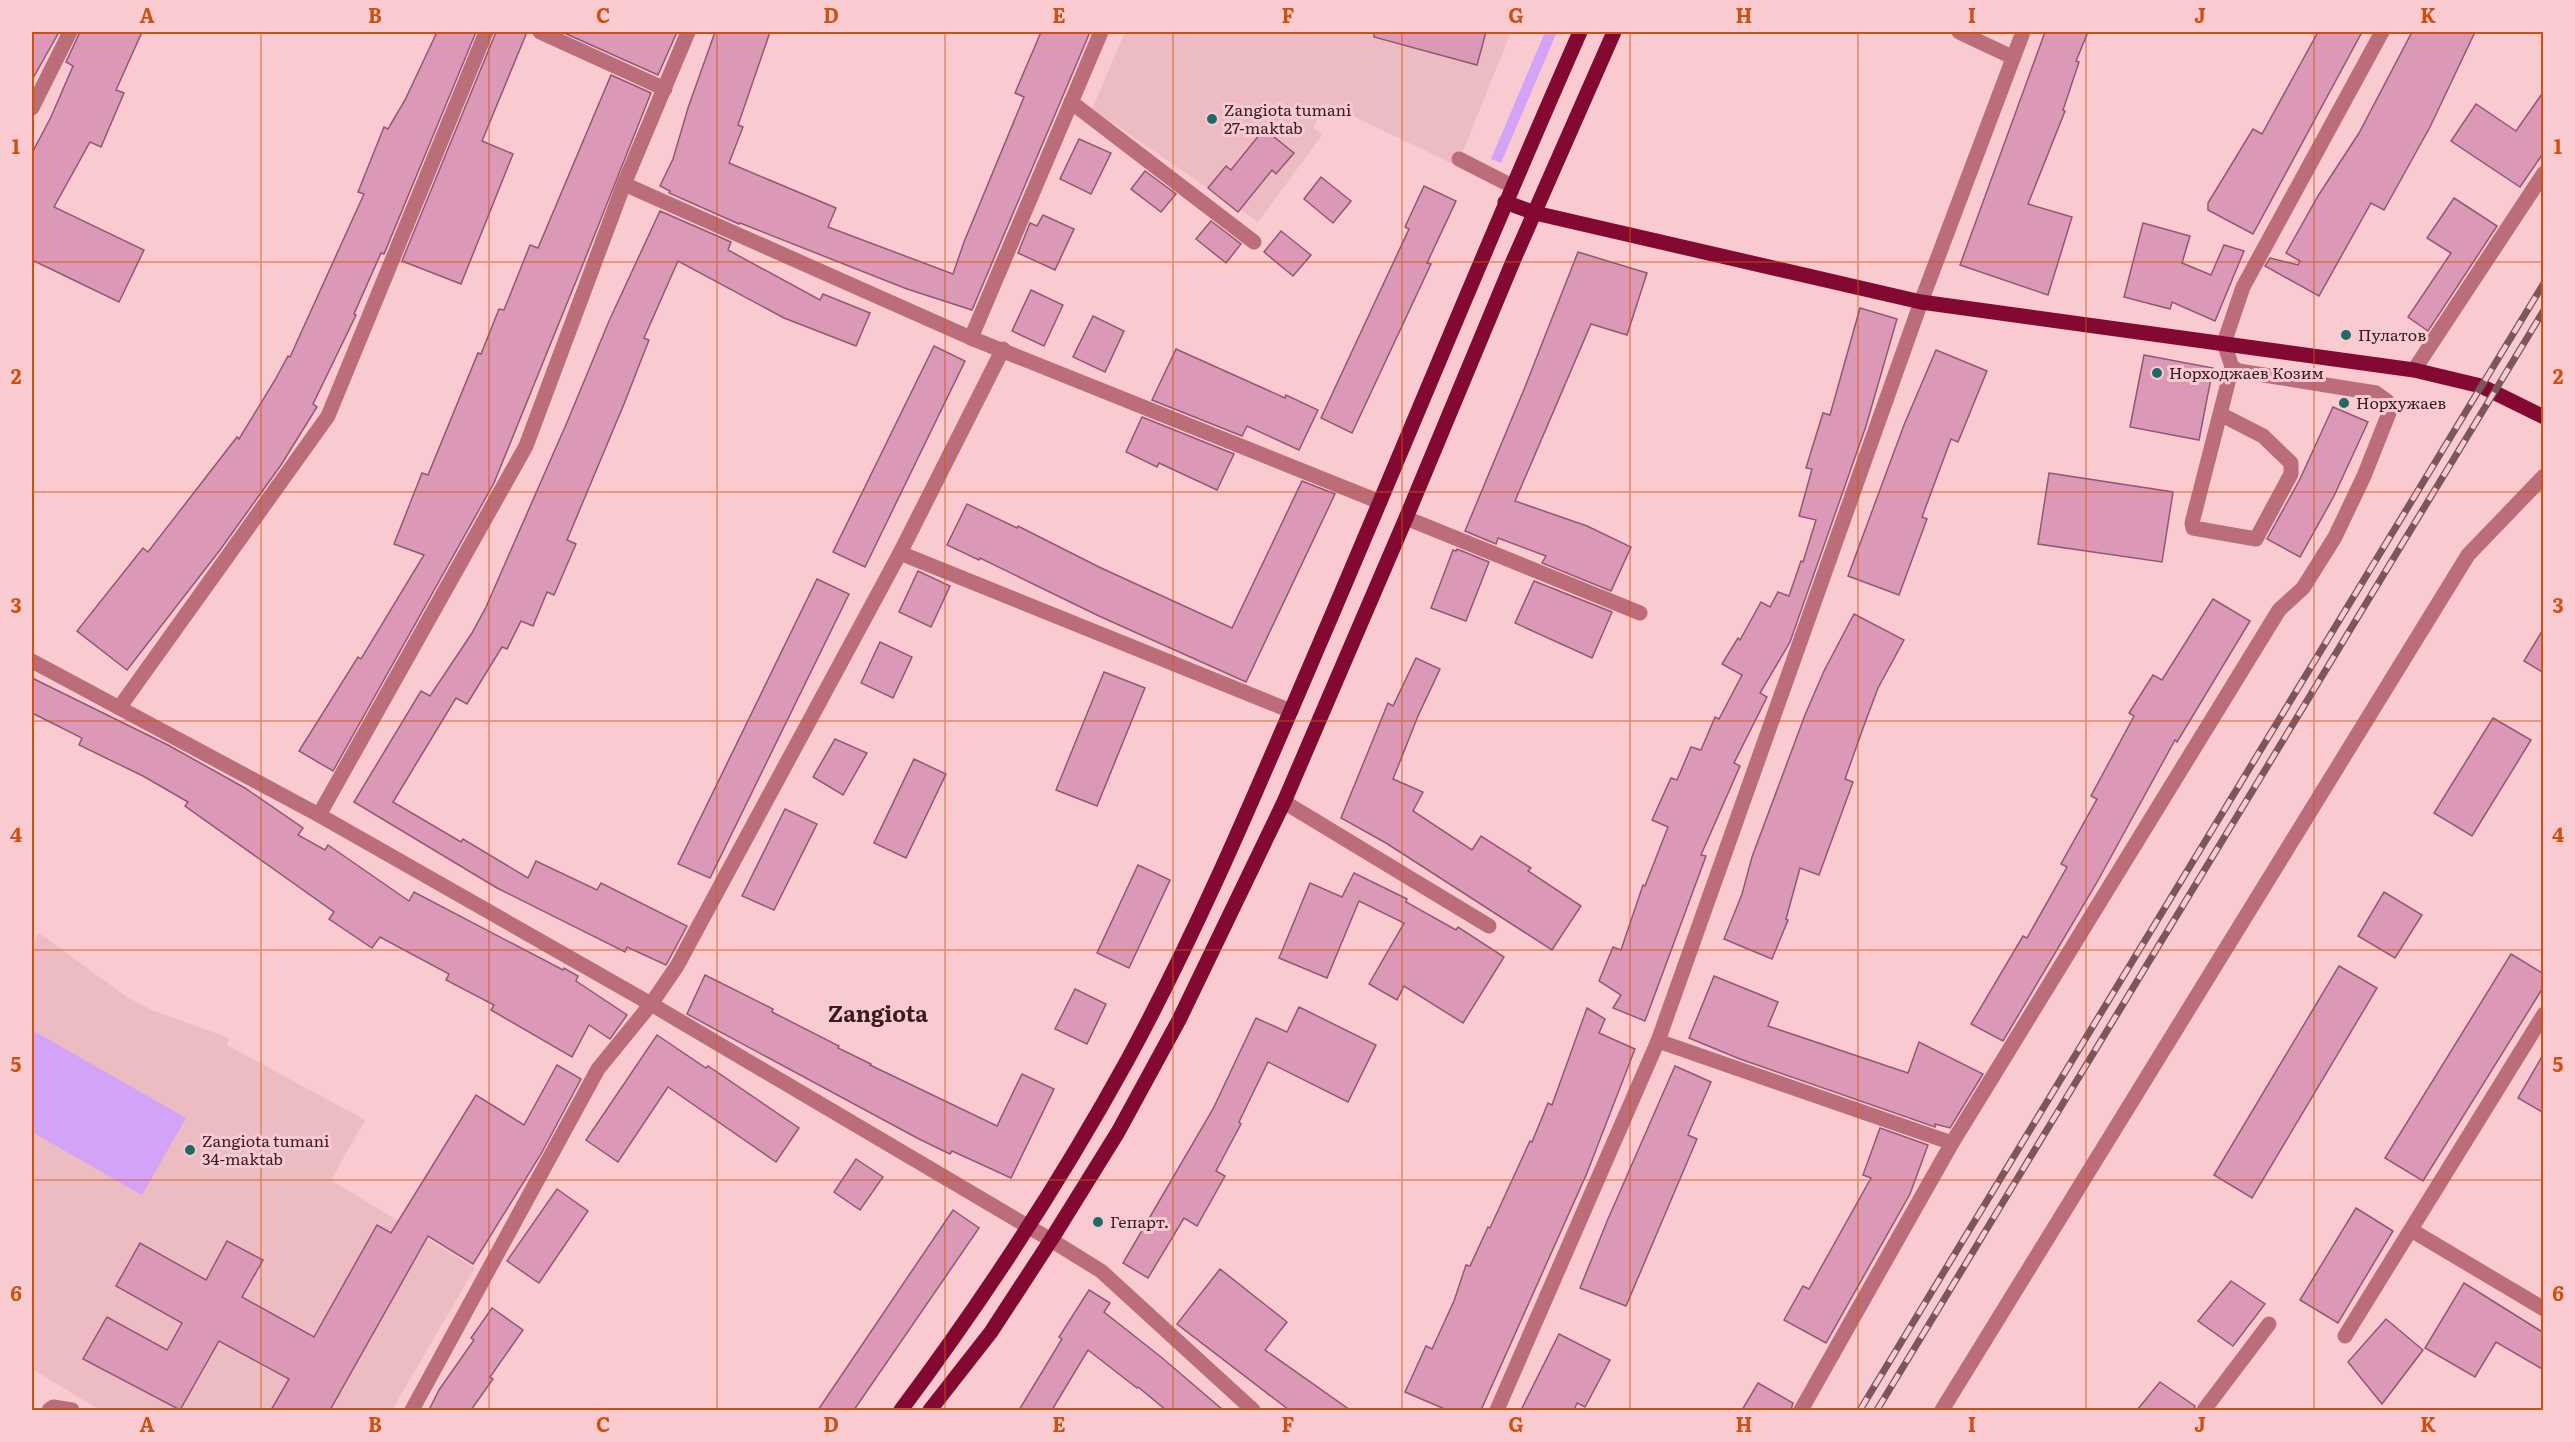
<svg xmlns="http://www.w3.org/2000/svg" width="2575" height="1442" viewBox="0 0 2575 1442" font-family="Literata,serif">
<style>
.built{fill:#edbbc2}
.green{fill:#d3a3f7}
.building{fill:#db98b7;stroke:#935774;stroke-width:1.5}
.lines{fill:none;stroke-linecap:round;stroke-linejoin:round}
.minor{stroke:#bb6d7a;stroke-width:15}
.major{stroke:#830933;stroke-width:15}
.rail-casing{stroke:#79575c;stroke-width:7}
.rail{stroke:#f9cbd1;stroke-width:4.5;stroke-dasharray:14;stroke-linecap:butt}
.grid{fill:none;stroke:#ce500f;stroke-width:1.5;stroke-opacity:0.55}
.poi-dot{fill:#1e6a66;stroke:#f9cbd1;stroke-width:2}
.labels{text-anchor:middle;stroke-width:6;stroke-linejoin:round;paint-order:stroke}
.poi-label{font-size:16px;fill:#381c21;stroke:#f9cbd1;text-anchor:start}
.district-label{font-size:22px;font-weight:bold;fill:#381c21;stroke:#f9cbd1}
.neatline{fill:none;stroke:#ce500f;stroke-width:2}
.grid-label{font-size:20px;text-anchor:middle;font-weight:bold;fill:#ce500f}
</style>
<rect width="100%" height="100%" fill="#f9cbd1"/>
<g class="built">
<path d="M 1125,32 L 1511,32 L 1457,166 L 1326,103 L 1313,128 L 1323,134 L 1258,222 L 1092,109 Z"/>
<path d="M 39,933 L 127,997 L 152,1010 L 229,1038 L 227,1045 L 365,1120 L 331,1180 L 475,1268 L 392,1410 L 100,1410 L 32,1369 L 32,943 Z"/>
</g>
<g class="green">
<path d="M 1545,32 L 1557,32 L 1501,163 L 1491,159 Z"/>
<path d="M 32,1030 L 186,1118 L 142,1195 L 32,1132 Z"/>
</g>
<g class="building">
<path d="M 32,32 L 59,32 L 32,80 Z"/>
<path d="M 80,32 L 142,32 L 116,90 L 124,93 L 101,147 L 90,142 L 54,207 L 144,250 L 119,302 L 32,260 L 32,153 L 51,117 L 73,66 L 66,62 Z"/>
<path d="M 437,32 L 476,32 L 384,254 L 381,253 L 354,314 L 356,315 L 313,404 L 317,407 L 281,465 L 220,550 L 127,670 L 77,631 L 143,548 L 148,552 L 237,437 L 239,439 L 275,380 L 288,356 L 290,357 L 364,194 L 358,192 L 384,127 L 388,129 L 405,100 Z"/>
<path d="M 496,32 L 527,32 L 482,141 L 513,154 L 461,284 L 402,261 Z"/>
<path d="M 562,32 L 677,32 L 658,75 Z"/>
<path d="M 715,32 L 770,32 L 738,125 L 743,127 L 729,163 L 836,208 L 828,227 L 953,274 L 964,242 L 1024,97 L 1015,93 L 1041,32 L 1090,32 L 972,310 L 907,289 L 740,223 L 739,224 L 669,193 L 670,191 L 660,186 L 673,159 L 688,108 Z"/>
<path d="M 1374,32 L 1486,32 L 1477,65 L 1374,37 Z"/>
<path d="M 2045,32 L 2088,32 L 2076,61 L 2079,62 L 2063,110 L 2065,111 L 2028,204 L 2072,217 L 2048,295 L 1960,265 Z"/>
<path d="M 2318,32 L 2362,32 L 2253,234 L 2208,210 L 2208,203 L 2253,129 L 2262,134 Z"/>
<path d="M 2412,32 L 2475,32 L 2430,127 L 2384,210 L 2371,203 L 2319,296 L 2265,266 L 2270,258 L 2298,265 L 2300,261 L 2286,253 L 2318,196 L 2359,133 Z"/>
<path d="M 611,75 L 651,93 L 585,259 L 494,483 L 333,771 L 299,751 L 358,657 L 361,659 L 424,555 L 394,544 L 422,473 L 428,475 L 478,353 L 481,354 L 499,309 L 504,310 L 530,245 L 538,248 Z"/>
<path d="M 2544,91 L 2544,152 L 2520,187 L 2451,141 L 2476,104 L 2516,131 Z"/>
<path d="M 1264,129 L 1294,153 L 1276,174 L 1272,170 L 1238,212 L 1208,188 L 1226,166 L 1231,170 Z"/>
<path d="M 1079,139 L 1111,153 L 1091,194 L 1060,179 Z"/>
<path d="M 1145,171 L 1176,194 L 1161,212 L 1131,189 Z"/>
<path d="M 1321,177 L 1351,201 L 1333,223 L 1304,199 Z"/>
<path d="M 1424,186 L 1456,201 L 1427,263 L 1431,264 L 1352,433 L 1321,418 L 1409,229 L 1405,227 Z"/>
<path d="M 2454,198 L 2497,226 L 2428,331 L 2408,317 L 2451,253 L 2427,238 Z"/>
<path d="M 660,211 L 731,242 L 728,250 L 820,300 L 823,294 L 870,313 L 856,346 L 784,318 L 678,261 L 644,338 L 649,340 L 624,404 L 567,540 L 576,544 L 554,595 L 547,592 L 533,626 L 521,621 L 507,649 L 502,647 L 467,704 L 456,698 L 393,802 L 461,842 L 463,839 L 528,878 L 536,861 L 597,890 L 601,883 L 687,926 L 666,965 L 627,947 L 625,952 L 497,888 L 354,802 L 421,691 L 430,696 L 472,633 L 486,607 L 568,420 L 609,321 Z"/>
<path d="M 1043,215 L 1074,229 L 1055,270 L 1018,253 L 1030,223 L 1037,226 Z"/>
<path d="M 1211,221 L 1241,244 L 1226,263 L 1196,239 Z"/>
<path d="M 2143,223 L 2190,236 L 2182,263 L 2211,275 L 2224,245 L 2244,251 L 2215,321 L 2172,302 L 2170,309 L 2124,297 Z"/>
<path d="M 1281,231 L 1311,255 L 1293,276 L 1264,252 Z"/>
<path d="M 1578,252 L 1647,273 L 1627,335 L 1591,324 L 1515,501 L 1587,526 L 1631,547 L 1611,591 L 1542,563 L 1546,556 L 1498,538 L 1496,544 L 1465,531 L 1525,387 Z"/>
<path d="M 1031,290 L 1063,305 L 1044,346 L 1012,331 Z"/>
<path d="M 1860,308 L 1897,319 L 1866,426 L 1790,642 L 1760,693 L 1767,697 L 1734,763 L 1740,766 L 1701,855 L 1706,856 L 1645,1021 L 1613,1008 L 1621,995 L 1599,981 L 1613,947 L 1621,950 L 1643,885 L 1645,886 L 1668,827 L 1652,820 L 1671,778 L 1677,780 L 1691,747 L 1701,750 L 1715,717 L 1719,719 L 1742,675 L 1722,664 L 1738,638 L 1740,640 L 1761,602 L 1770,607 L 1778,592 L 1789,596 L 1801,561 L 1803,562 L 1816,520 L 1799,516 L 1812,469 L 1806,468 L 1823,413 L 1830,415 Z"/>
<path d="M 1093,316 L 1124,331 L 1105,372 L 1073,357 Z"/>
<path d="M 934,346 L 965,361 L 865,567 L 833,552 Z"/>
<path d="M 1176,349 L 1285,398 L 1286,395 L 1318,410 L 1299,450 L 1247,426 L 1242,436 L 1152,400 Z"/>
<path d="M 1936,350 L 1987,371 L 1958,442 L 1951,439 L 1922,517 L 1927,519 L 1899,595 L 1848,576 L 1904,425 Z"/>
<path d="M 2144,355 L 2213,368 L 2199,440 L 2130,427 Z"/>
<path d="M 2333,407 L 2368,422 L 2334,496 L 2300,557 L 2267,539 L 2300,479 Z"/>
<path d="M 1142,417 L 1234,454 L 1217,490 L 1159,463 L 1157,467 L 1126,452 Z"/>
<path d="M 2049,473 L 2173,492 L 2162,562 L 2038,544 Z"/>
<path d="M 1302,481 L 1335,494 L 1246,682 L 1099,616 L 980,558 L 979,560 L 947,545 L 967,504 L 1017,528 L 1018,526 L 1099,567 L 1232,628 Z"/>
<path d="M 1457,549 L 1489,562 L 1466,621 L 1431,608 L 1453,550 L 1456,551 Z"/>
<path d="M 918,571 L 950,586 L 931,627 L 899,612 Z"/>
<path d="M 817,579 L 849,594 L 710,878 L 678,864 Z"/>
<path d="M 1534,581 L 1612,612 L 1592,658 L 1515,623 Z"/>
<path d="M 2213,599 L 2250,621 L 2177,742 L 2175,740 L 2096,884 L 2003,1041 L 1971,1024 L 2023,936 L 2027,938 L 2067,867 L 2061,864 L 2097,799 L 2091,796 L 2134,716 L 2129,713 L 2153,675 L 2162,680 Z"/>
<path d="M 1854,614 L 1904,640 L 1878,688 L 1862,731 L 1845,779 L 1853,782 L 1819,875 L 1800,868 L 1786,919 L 1788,920 L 1772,959 L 1724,939 L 1742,894 L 1752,857 L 1805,715 L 1824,671 Z"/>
<path d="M 2544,628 L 2544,673 L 2524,661 Z"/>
<path d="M 880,642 L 912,657 L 893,698 L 861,683 Z"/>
<path d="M 1416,658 L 1440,669 L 1418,716 L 1393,779 L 1423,792 L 1413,811 L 1472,850 L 1481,836 L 1531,868 L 1528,871 L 1581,906 L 1552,950 L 1386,843 L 1341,818 L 1388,703 L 1393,706 Z"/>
<path d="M 1104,672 L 1145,688 L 1097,806 L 1056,790 Z"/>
<path d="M 32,678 L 168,745 L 245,788 L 303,828 L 298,835 L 325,850 L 328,845 L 409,901 L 414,892 L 563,970 L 564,968 L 578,976 L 576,981 L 627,1015 L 610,1039 L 589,1025 L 572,1057 L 491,1010 L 494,1005 L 446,980 L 449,974 L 380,937 L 372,948 L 329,919 L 334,912 L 185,806 L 188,802 L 143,776 L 79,745 L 82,738 L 32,713 Z"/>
<path d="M 2493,718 L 2531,740 L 2472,836 L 2434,813 Z"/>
<path d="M 835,739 L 867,753 L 843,795 L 813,777 Z"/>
<path d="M 914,759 L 946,774 L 906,858 L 874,843 Z"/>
<path d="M 785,809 L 817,824 L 774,910 L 742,896 Z"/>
<path d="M 1138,865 L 1170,880 L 1129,968 L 1097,953 Z"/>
<path d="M 1354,873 L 1407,899 L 1406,902 L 1456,930 L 1458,927 L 1504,957 L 1463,1023 L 1404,986 L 1397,1000 L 1369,984 L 1404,923 L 1359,901 L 1327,978 L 1279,958 L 1310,883 L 1342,897 Z"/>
<path d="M 2384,892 L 2422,915 L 2395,958 L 2358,936 Z"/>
<path d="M 2511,954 L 2544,974 L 2544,986 L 2423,1181 L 2385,1158 Z"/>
<path d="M 2339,966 L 2377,988 L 2252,1198 L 2214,1175 Z"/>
<path d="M 705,975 L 773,1009 L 772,1012 L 839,1046 L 838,1048 L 871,1064 L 870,1065 L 997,1126 L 1022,1074 L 1054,1089 L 1011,1178 L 952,1151 L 950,1154 L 919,1139 L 687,1014 Z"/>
<path d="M 1714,976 L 1778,1002 L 1768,1026 L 1908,1073 L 1919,1042 L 1983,1074 L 1950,1128 L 1935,1124 L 1935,1127 L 1740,1059 L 1689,1038 Z"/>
<path d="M 1075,989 L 1106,1004 L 1087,1044 L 1055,1029 Z"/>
<path d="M 1299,1007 L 1376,1045 L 1348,1102 L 1268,1062 L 1239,1122 L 1241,1124 L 1216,1171 L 1225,1176 L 1197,1226 L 1184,1218 L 1148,1278 L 1123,1263 L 1213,1109 L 1256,1018 L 1287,1032 Z"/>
<path d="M 1587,1008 L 1605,1019 L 1599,1033 L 1635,1049 L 1587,1173 L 1481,1410 L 1447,1410 L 1405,1392 L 1426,1346 L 1432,1349 L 1454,1301 L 1466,1265 L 1470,1266 L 1488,1227 L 1490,1228 L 1530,1141 L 1532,1142 L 1548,1103 L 1552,1105 Z"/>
<path d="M 657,1035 L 706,1068 L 708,1066 L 799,1128 L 776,1162 L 668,1087 L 618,1162 L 586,1140 Z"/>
<path d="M 2544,1053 L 2544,1113 L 2518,1098 Z"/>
<path d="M 557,1065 L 581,1079 L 541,1154 L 473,1264 L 428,1236 L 330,1410 L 271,1410 L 289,1379 L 219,1341 L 180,1410 L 83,1359 L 107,1317 L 167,1350 L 182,1323 L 116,1286 L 140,1243 L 206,1280 L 227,1241 L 263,1260 L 242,1297 L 314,1337 L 377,1225 L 391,1233 L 476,1095 L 524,1125 Z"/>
<path d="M 1675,1066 L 1711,1082 L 1688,1135 L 1697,1139 L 1626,1306 L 1580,1288 L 1608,1219 Z"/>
<path d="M 1880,1128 L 1928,1145 L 1910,1194 L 1826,1343 L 1784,1320 L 1803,1286 L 1809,1289 L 1871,1178 L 1863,1175 Z"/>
<path d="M 856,1159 L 883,1177 L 860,1210 L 834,1192 Z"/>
<path d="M 557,1189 L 588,1211 L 539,1283 L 507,1261 Z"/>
<path d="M 2356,1208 L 2393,1231 L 2338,1323 L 2300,1300 Z"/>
<path d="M 953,1210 L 979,1228 L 854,1410 L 818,1410 Z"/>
<path d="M 1220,1269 L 1287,1322 L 1265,1350 L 1350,1410 L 1289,1410 L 1177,1324 Z"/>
<path d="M 2231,1281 L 2265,1304 L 2233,1346 L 2198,1321 Z"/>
<path d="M 2464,1283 L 2544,1333 L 2544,1370 L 2496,1342 L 2475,1377 L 2425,1348 Z"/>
<path d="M 1089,1290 L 1110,1303 L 1104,1312 L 1161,1357 L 1223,1410 L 1166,1410 L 1138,1387 L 1137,1388 L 1088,1350 L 1052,1410 L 1019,1410 L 1062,1339 L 1059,1337 Z"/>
<path d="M 492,1308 L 523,1330 L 490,1377 L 493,1379 L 471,1410 L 429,1410 L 439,1390 L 474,1340 L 471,1338 Z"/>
<path d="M 2386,1319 L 2423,1350 L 2382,1404 L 2348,1362 Z"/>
<path d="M 1559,1334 L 1610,1360 L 1585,1407 L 1577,1403 L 1574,1410 L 1521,1410 Z"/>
<path d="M 2160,1382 L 2195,1406 L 2194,1410 L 2137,1410 Z"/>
<path d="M 1758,1383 L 1793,1403 L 1791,1410 L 1742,1410 Z"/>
</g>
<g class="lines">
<g class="minor">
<path d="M 540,32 L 665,89"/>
<path d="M 1959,32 L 2012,57"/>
<path d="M 1071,102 L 1254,242"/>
<path d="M 32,108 L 70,32"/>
<path d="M 1459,159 L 1512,186"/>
<path d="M 624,184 L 971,338 L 1380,502"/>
<path d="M 971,338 L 1101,32"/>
<path d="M 2414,370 L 2544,173"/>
<path d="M 2220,414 L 2263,436 L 2291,463 L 2291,474 L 2256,539 L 2193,528 L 2192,523 C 2205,471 2219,419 2232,367"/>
<path d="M 1406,518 L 1640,613"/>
<path d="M 900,553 L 1291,711"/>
<path d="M 32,661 L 319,815 L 651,1004 L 1051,1240 L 1101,1271 L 1253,1410"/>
<path d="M 119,708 L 328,416 L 486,32"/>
<path d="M 1284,802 L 1489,926"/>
<path d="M 319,815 L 526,446 L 624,184 L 688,32"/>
<path d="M 1658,1041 L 1952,1143"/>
<path d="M 2411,1230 L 2544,1309"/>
<path d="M 2345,1336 L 2544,1014"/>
<path d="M 49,1410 L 53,1407 L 72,1410"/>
<path d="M 412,1410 L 598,1069 L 651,1004 L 677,966 L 900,553 L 1003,349"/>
<path d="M 1497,1410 L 1658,1041 L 1921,302 L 2023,32"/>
<path d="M 1801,1410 L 1952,1143 L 2279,610 L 2303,588 L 2335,537 L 2364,476 L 2389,413 L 2387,401 L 2376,393 L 2239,371 L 2232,367 L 2224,343 L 2243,287 L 2382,32"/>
<path d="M 1942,1410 L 2468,555 L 2544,476"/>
<path d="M 2204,1410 L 2269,1324"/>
</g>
<g class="major">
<path d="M 1505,202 L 1535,213 L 1921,302 L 2414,370 L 2481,386 L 2544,417"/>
<path d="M 901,1410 C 984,1299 1061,1181 1128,1059 C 1198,930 1255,794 1313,659 C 1403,450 1488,240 1580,32"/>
<path d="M 930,1410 L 991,1332 L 1051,1240 L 1118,1132 L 1179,1020 L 1284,802 L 1406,518 L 1514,259 L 1614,32"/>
</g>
<g class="rail-casing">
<g id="rail">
<path d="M 1860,1410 L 2544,283"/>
<path d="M 1877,1410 L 2544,310"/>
</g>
</g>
<use href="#rail" class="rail"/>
</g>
<path class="grid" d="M 261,32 L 261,1410M 489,32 L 489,1410M 717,32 L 717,1410M 945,32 L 945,1410M 1173,32 L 1173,1410M 1402,32 L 1402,1410M 1630,32 L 1630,1410M 1858,32 L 1858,1410M 2086,32 L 2086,1410M 2314,32 L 2314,1410M 32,262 L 2544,262M 32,492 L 2544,492M 32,721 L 2544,721M 32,950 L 2544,950M 32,1180 L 2544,1180"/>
<g class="poi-dot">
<circle cx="1212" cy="119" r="6"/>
<circle cx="2346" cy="335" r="6"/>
<circle cx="2157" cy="373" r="6"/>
<circle cx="2344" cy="403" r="6"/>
<circle cx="190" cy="1150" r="6"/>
<circle cx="1098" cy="1222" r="6"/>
</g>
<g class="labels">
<g class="poi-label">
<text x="1224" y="116">Zangiota tumani<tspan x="1224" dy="18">27-maktab</tspan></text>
<text x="2358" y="341">Пулатов</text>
<text x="2169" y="379">Норходжаев Козим</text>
<text x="2356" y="409">Норхужаев</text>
<text x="202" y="1147">Zangiota tumani<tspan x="202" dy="18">34-maktab</tspan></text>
<text x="1110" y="1228">Гепарт.</text>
</g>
<g class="district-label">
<text x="878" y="1022">Zangiota</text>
</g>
</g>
<rect width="2575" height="1442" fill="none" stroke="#f9cbd1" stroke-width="66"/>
<rect x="33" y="33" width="2509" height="1376" class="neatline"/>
<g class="grid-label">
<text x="147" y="23">A</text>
<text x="375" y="23">B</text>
<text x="603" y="23">C</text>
<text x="831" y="23">D</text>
<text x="1059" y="23">E</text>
<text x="1288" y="23">F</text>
<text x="1516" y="23">G</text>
<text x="1744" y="23">H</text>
<text x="1972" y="23">I</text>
<text x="2200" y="23">J</text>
<text x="2428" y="23">K</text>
<text x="16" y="154">1</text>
<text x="2558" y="154">1</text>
<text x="16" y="384">2</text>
<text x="2558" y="384">2</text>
<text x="16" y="613">3</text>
<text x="2558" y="613">3</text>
<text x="16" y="842">4</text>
<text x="2558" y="842">4</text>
<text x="16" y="1072">5</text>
<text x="2558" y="1072">5</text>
<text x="16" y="1301">6</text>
<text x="2558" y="1301">6</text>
<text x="147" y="1432">A</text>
<text x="375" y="1432">B</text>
<text x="603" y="1432">C</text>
<text x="831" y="1432">D</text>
<text x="1059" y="1432">E</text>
<text x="1288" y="1432">F</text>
<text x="1516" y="1432">G</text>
<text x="1744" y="1432">H</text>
<text x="1972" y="1432">I</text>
<text x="2200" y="1432">J</text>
<text x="2428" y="1432">K</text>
</g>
</svg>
